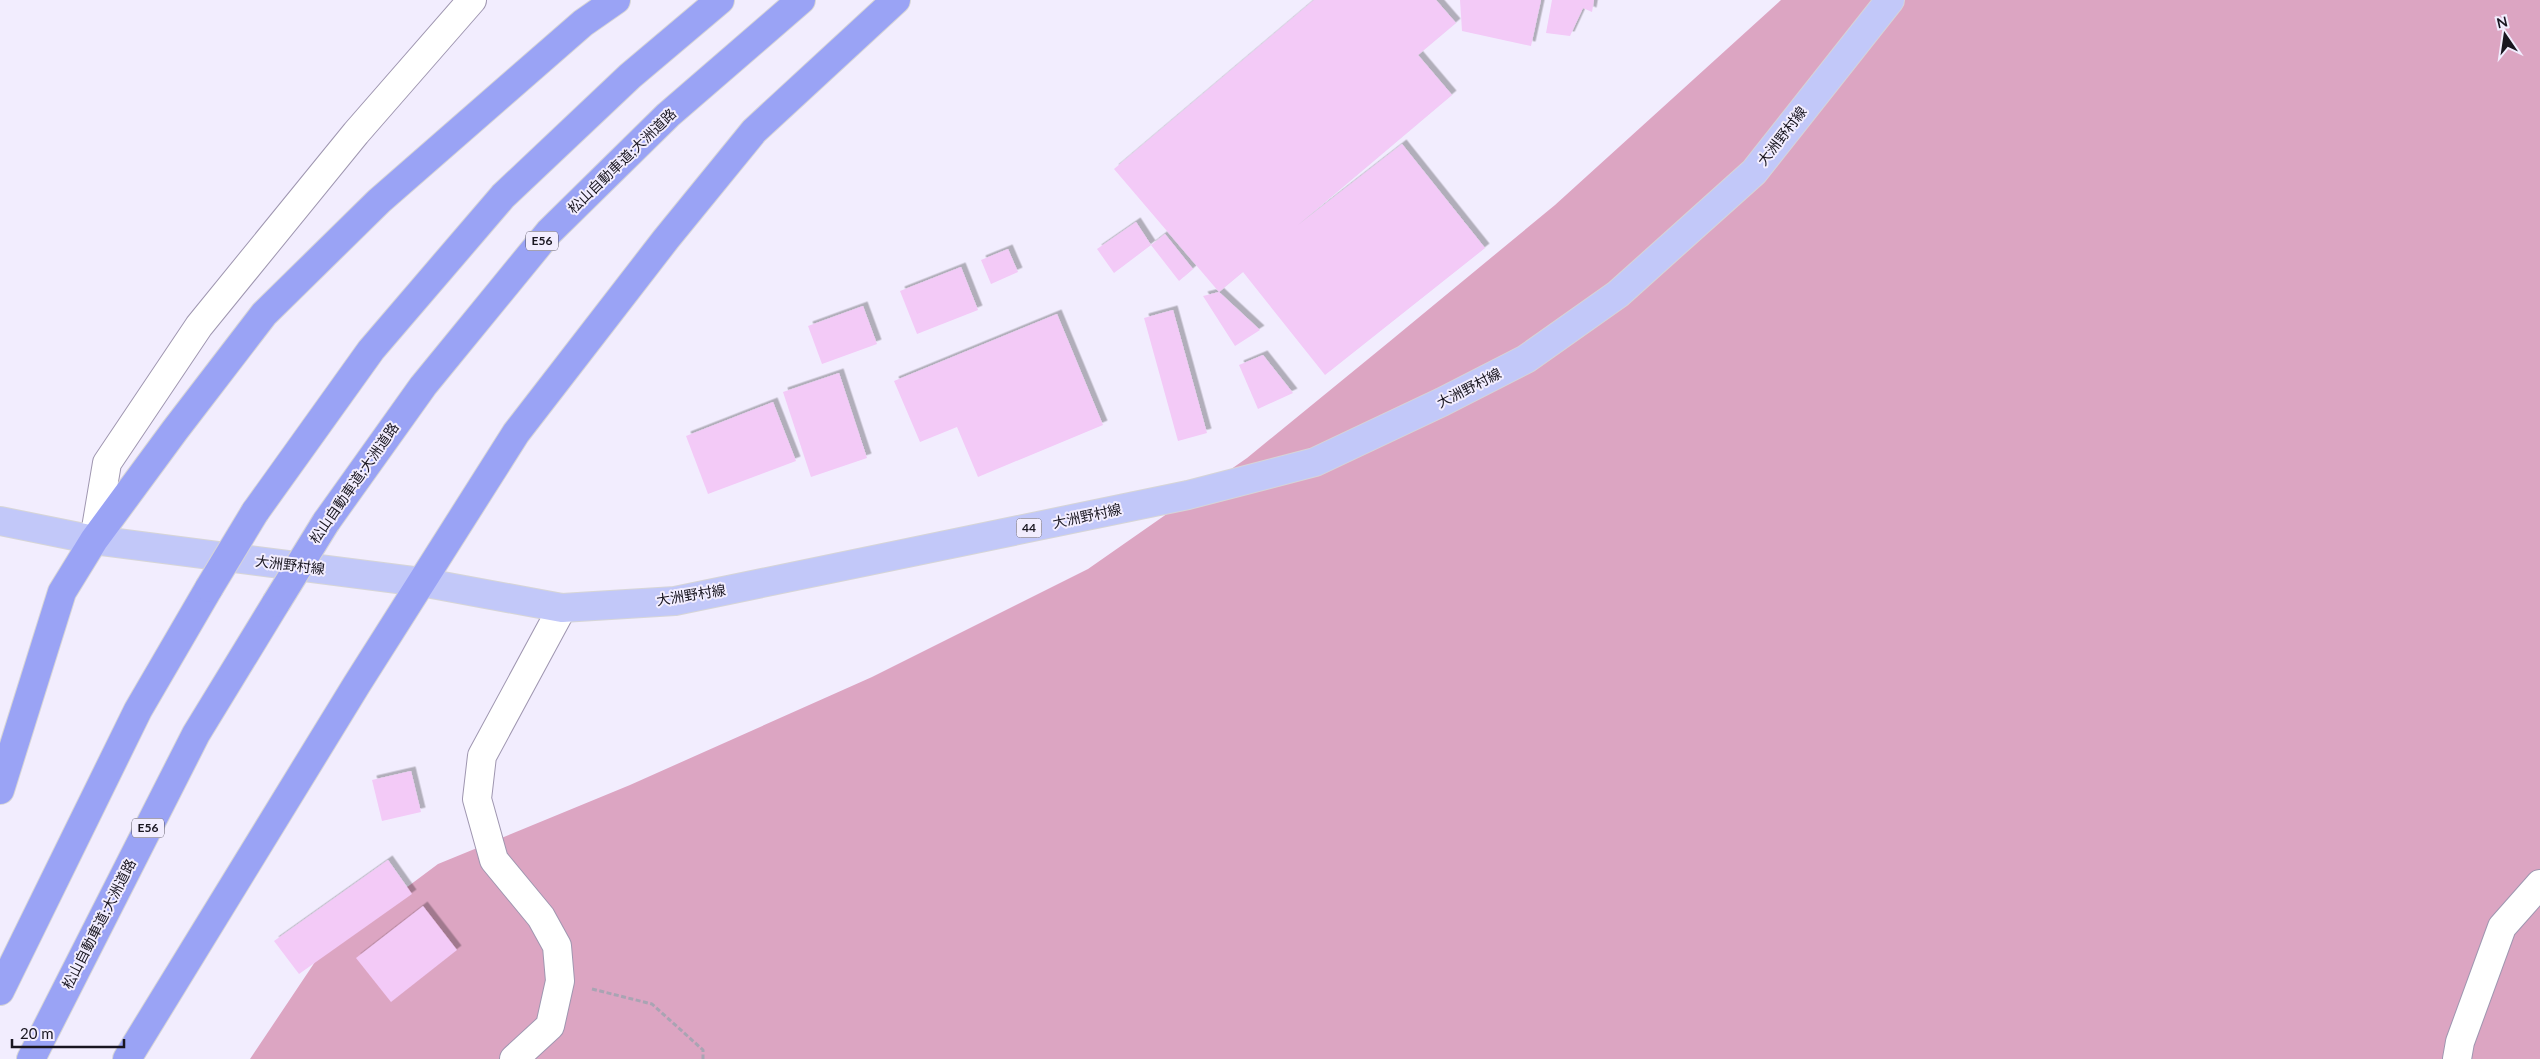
<svg xmlns="http://www.w3.org/2000/svg" width="2540" height="1059" viewBox="0 0 2540 1059" font-family="Lato,'Noto Sans JP',sans-serif">
<style>
.forest{fill:#dca5c2}
.building{fill:#f3caf7;filter:url(#shadow)}
.lines{fill:none;stroke-linecap:round;stroke-linejoin:round}
.minor-casing{stroke:#9f96b0;stroke-width:30}
.major-casing{stroke:#d6d5d7;stroke-width:30}
.highway-casing{stroke:#d6d5d7;stroke-width:30}
.path{stroke:#a9a4b3;stroke-width:3;stroke-dasharray:5 2.5;stroke-linecap:butt}
.minor{stroke:#fff;stroke-width:28}
.major{stroke:#c2c8f9;stroke-width:28}
.highway{stroke:#9aa3f5;stroke-width:28}
.highway-bridge-casing{stroke:#d6d5d7;stroke-width:30;stroke-linecap:butt}
.highway-bridge{stroke:#9aa3f5;stroke-width:28}
.labels{text-anchor:middle;stroke-width:4;stroke-linejoin:round;paint-order:stroke}
.shield{fill:#f2edfe;stroke:#5a5663;stroke-width:1}
.shield-label{font-size:12px;font-weight:bold;fill:#191620}
.street-label{font-size:14px;fill:#191620;stroke:#f2edfe}
</style>
<defs>
<filter id="shadow"><feDropShadow dx="4.5" dy="-4.5" stdDeviation="0" flood-color="#0004"/></filter>
</defs>
<rect width="100%" height="100%" fill="#f2edfe"/>
<path class="forest" d="M 1781,0 L 2540,0 L 2540,1059 L 250,1059 L 323,950 L 438,864 L 630,785 L 872,677 L 1088,569 L 1247,458 L 1389,342 L 1555,205 Z"/>
<g class="building">
<path d="M 1314,0 L 1436,0 L 1456,23 L 1418,55 L 1452,95 L 1298,225 L 1402,144 L 1485,248 L 1325,375 L 1243,272 L 1219,292 L 1260,330 L 1235,346 L 1203,296 L 1219,292 L 1114,169 Z"/>
<path d="M 1460,0 L 1541,0 L 1531,46 L 1462,31 Z"/>
<path d="M 1552,0 L 1594,0 L 1592,12 L 1583,8 L 1570,36 L 1546,33 Z"/>
<path d="M 1136,222 L 1151,245 L 1114,273 L 1097,249 Z"/>
<path d="M 1165,234 L 1193,269 L 1179,281 L 1151,245 Z"/>
<path d="M 1008,249 L 1018,272 L 991,284 L 981,260 Z"/>
<path d="M 961,267 L 978,310 L 917,334 L 900,291 Z"/>
<path d="M 863,306 L 877,344 L 822,364 L 808,326 Z"/>
<path d="M 1173,310 L 1207,433 L 1178,441 L 1144,318 Z"/>
<path d="M 1057,314 L 1103,425 L 978,477 L 957,427 L 920,442 L 894,381 Z"/>
<path d="M 1263,355 L 1293,393 L 1258,409 L 1239,365 Z"/>
<path d="M 839,373 L 867,458 L 811,477 L 783,392 Z"/>
<path d="M 773,402 L 796,461 L 708,494 L 686,436 Z"/>
<path d="M 411,771 L 421,812 L 382,821 L 372,780 Z"/>
<path d="M 388,860 L 412,894 L 299,974 L 274,941 Z"/>
<path d="M 423,906 L 457,950 L 391,1002 L 356,958 Z"/>
</g>
<g class="lines">
<g class="minor-casing">
<g id="minor">
<path d="M 94,540 L 107,463 L 199,326 L 356,133 L 472,0"/>
<path d="M 514,1059 L 550,1026 L 560,981 L 557,946 L 541,917 L 494,860 L 477,799 L 482,756 L 562,608"/>
<path d="M 2457,1059 L 2460,1042 L 2502,927 L 2540,884"/>
</g>
</g>
<g class="major-casing">
<path id="major" d="M 0,521 L 94,540 L 421,582 L 562,608 L 675,601 L 1188,495 L 1315,462 L 1442,402 L 1526,359 L 1618,294 L 1754,172 L 1890,0"/>
</g>
<g class="highway-casing">
<g id="highway">
<path d="M 255,512 L 371,350 L 503,196 L 630,76 L 720,0"/>
<path d="M 326,522 L 423,386 L 549,232 L 668,115 L 801,0"/>
<path d="M 0,790 L 62,592 L 94,540 L 175,430 L 264,314 L 379,201 L 583,23 L 616,0"/>
<path d="M 0,991 L 138,710 L 209,588"/>
<path d="M 31,1059 L 196,734 L 276,603"/>
<path d="M 127,1059 L 357,684 L 516,433 L 666,239 L 754,131 L 896,0"/>
</g>
</g>
<path class="path" d="M 592,989 L 652,1004 L 703,1050 L 703,1059"/>
<use href="#minor" class="minor"/>
<use href="#major" class="major"/>
<use href="#highway" class="highway"/>
<g class="highway-bridge-casing">
<g id="highway-bridge">
<path d="M 209,588 L 255,512"/>
<path d="M 276,603 L 326,522"/>
</g>
</g>
<use href="#highway-bridge" class="highway-bridge"/>
</g>
<g class="labels">
<g class="shield">
<rect x="526" y="231.5" width="32" height="19" rx="4"/>
<rect x="1016.5" y="518.5" width="25" height="19" rx="4"/>
<rect x="132" y="818.5" width="32" height="19" rx="4"/>
</g>
<g class="shield-label">
<text x="542" y="245">E56</text>
<text x="1029" y="532">44</text>
<text x="148" y="832">E56</text>
</g>
<g class="street-label">
<text transform="translate(1782 136) rotate(-52)" y="5">大洲野村線</text>
<text transform="translate(622 161) rotate(-44)" y="5">松山自動車道;大洲道路</text>
<text transform="translate(1469 388) rotate(-27)" y="5">大洲野村線</text>
<text transform="translate(354 483) rotate(-55)" y="5">松山自動車道;大洲道路</text>
<text transform="translate(1087 516) rotate(-12)" y="5">大洲野村線</text>
<text transform="translate(290 565) rotate(7)" y="5">大洲野村線</text>
<text transform="translate(691 595) rotate(-9)" y="5">大洲野村線</text>
<text transform="translate(99 924) rotate(-63)" y="5">松山自動車道;大洲道路</text>
</g>
</g>
<g transform="translate(2505 35) rotate(347)" stroke="#f2edfe" stroke-width="4" paint-order="stroke">
<path d="M0-4L9 19L0 12L-9 19Z" fill="#191620"/>
<text y="-8" font-size="14" font-weight="bold" text-anchor="middle" fill="#191620">N</text>
</g>
<path d="M12 1039v8h112v-8" fill="none" stroke="#191620" stroke-width="2.5"/>
<text x="20" y="1039" font-size="15" fill="#191620" stroke="#f2edfe" stroke-width="4" paint-order="stroke">20 m</text>
</svg>
